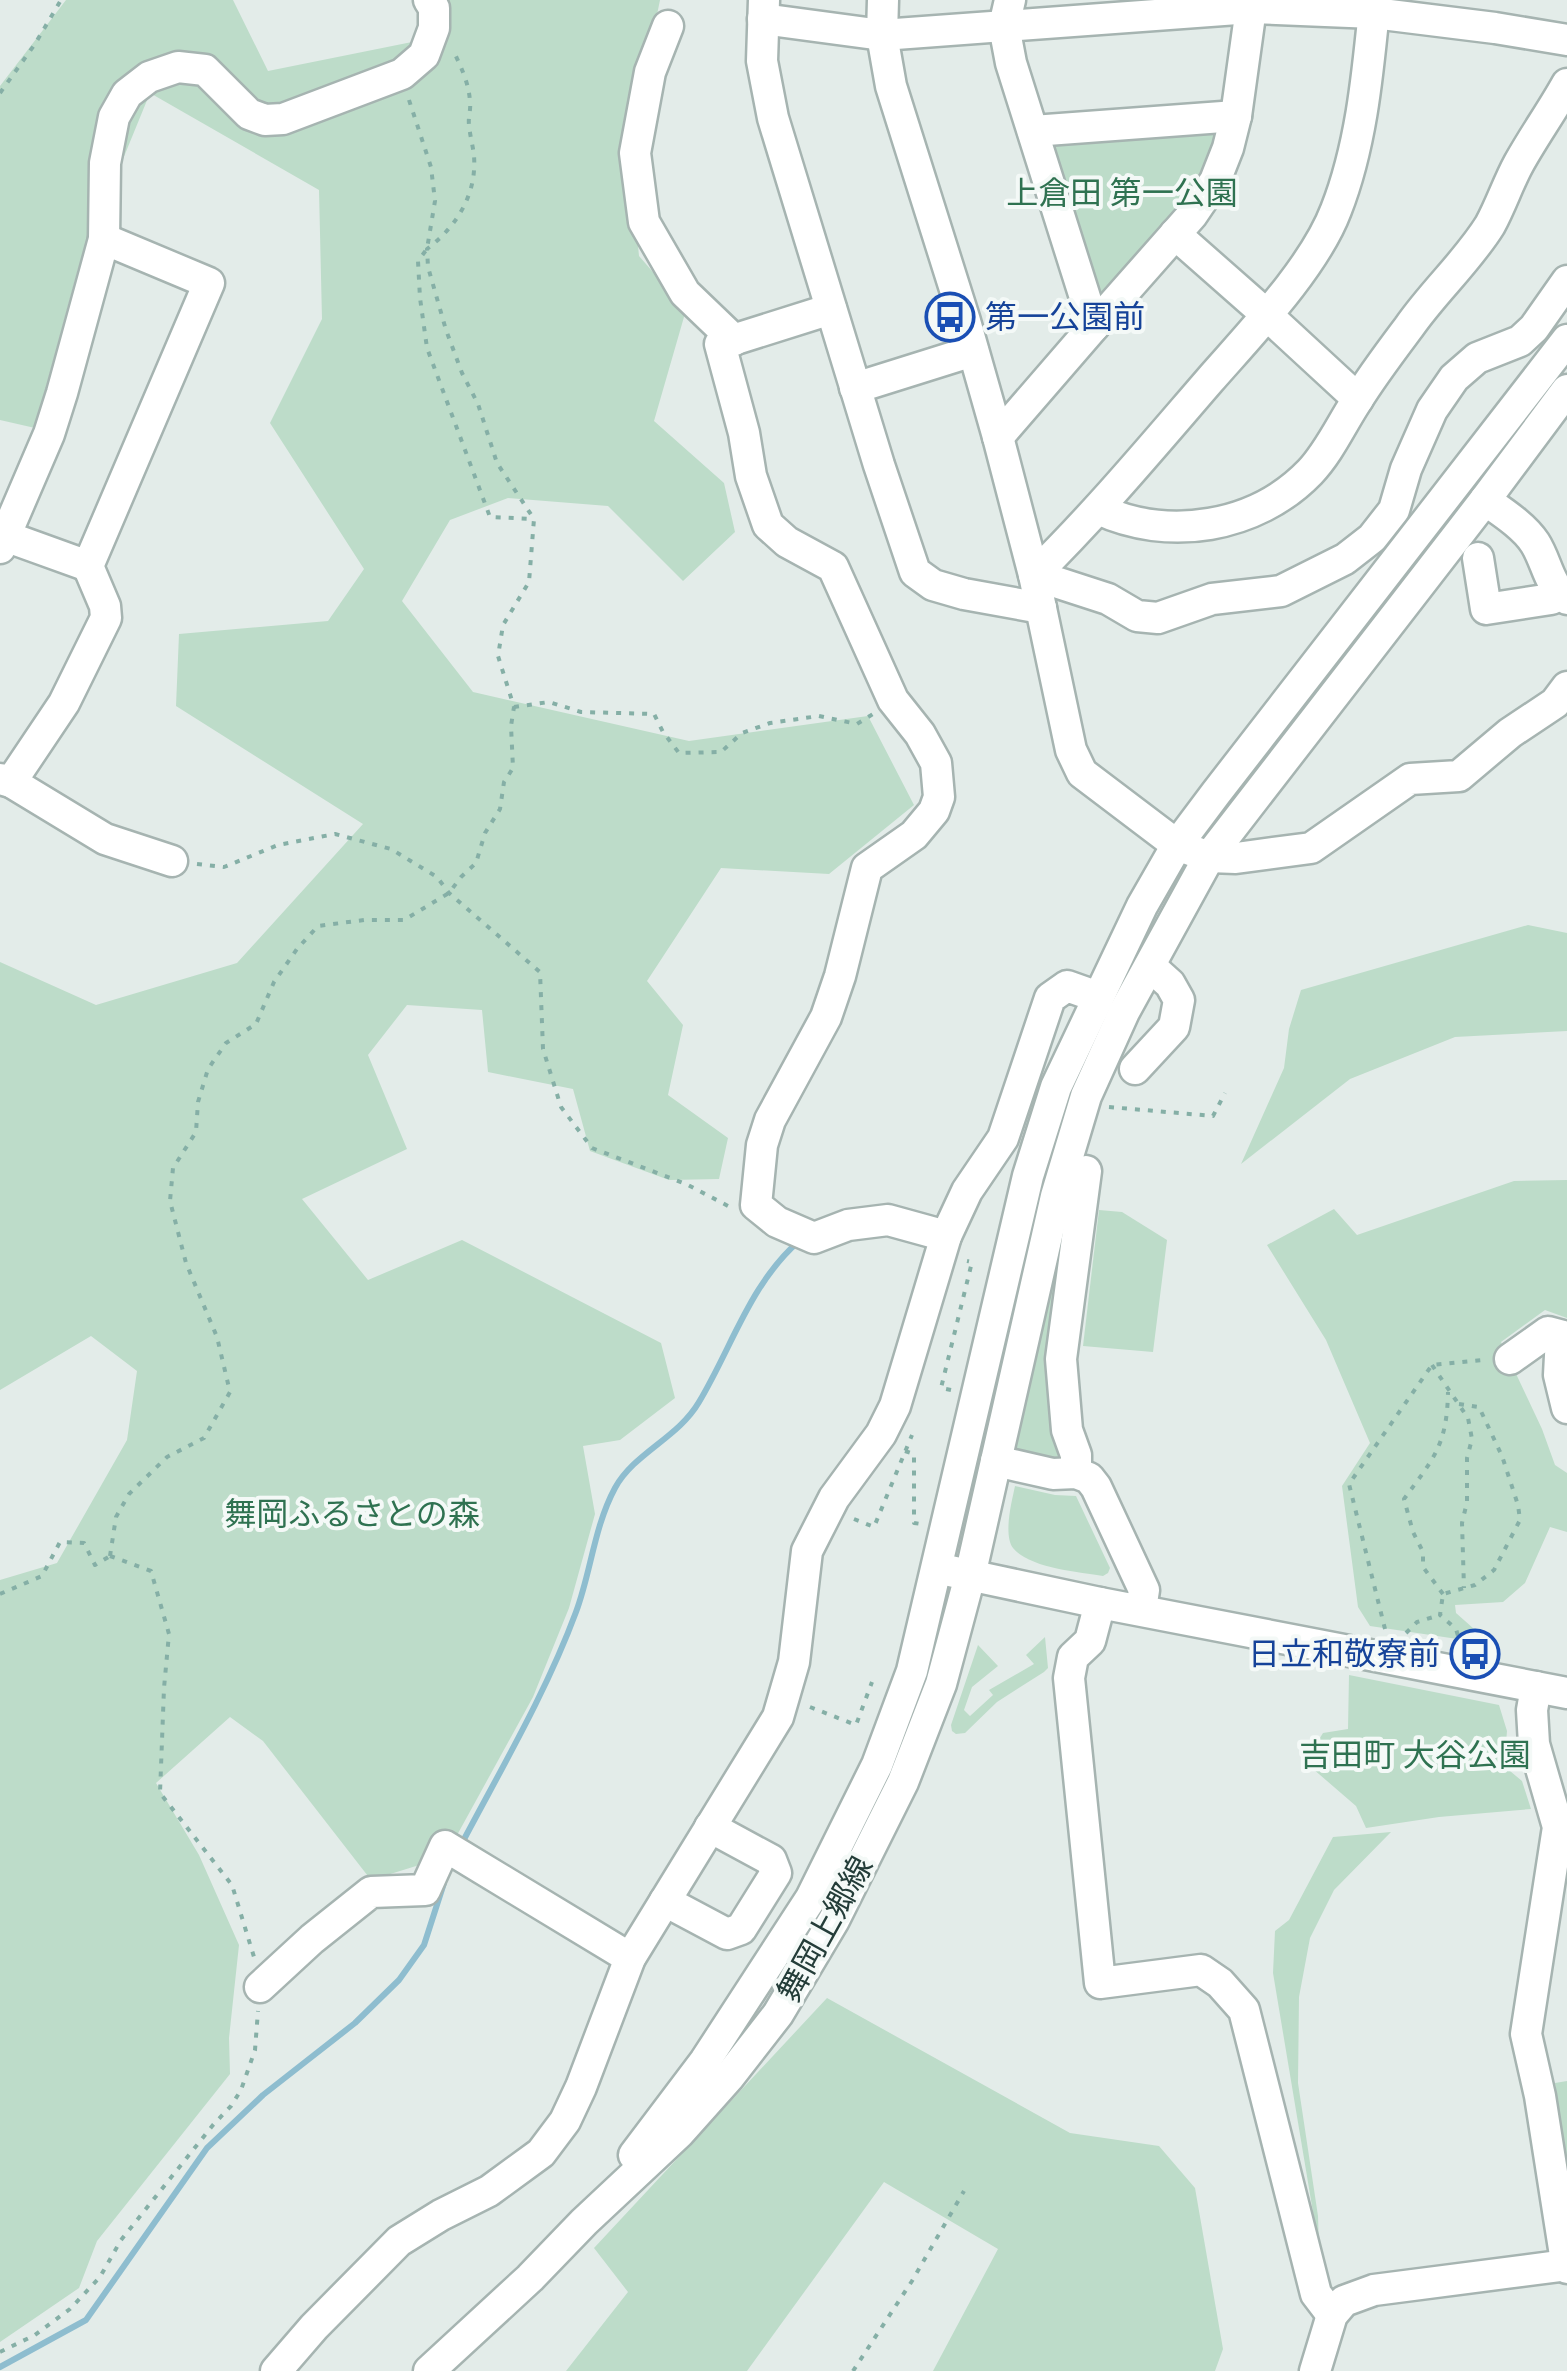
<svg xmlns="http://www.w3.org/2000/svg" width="1567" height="2371" viewBox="0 0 1567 2371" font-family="'Fira Sans Condensed','Noto Sans JP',sans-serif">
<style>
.green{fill:#bddcc9}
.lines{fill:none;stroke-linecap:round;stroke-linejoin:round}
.stream{stroke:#8ebdcf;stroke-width:6}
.minor-casing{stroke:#a6b4b1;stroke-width:35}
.path{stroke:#85afa6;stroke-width:4;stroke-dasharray:5 8;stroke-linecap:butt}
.minor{stroke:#fff;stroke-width:30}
.labels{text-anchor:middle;stroke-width:8;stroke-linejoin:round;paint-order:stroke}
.park-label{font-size:32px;fill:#2f7251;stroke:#f4f9f7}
.transit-label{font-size:32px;fill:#164399;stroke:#f4f9f7;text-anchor:start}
.street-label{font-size:32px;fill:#243d39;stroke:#f4f9f7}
</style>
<rect width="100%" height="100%" fill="#e3ece9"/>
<g class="green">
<path d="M 66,0 L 233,0 L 268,71 L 412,42 L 426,0 L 660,0 L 629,152 L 639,256 L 686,310 L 654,421 L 724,483 L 735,532 L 683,581 L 608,506 L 508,498 L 450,520 L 402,601 L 473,692 L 689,741 L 868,716 L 914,805 L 829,874 L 721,868 L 647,981 L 683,1025 L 668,1095 L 728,1138 L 719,1179 L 669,1180 L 590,1151 L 573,1089 L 488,1072 L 482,1010 L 407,1005 L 368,1055 L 407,1149 L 302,1199 L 368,1280 L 462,1240 L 661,1343 L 675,1398 L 620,1440 L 583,1446 L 595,1514 L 569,1608 L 533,1697 L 445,1857 L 371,1880 L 263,1741 L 230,1717 L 156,1783 L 199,1855 L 239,1945 L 229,2038 L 230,2074 L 97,2241 L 79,2288 L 0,2342 L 0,1580 L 57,1563 L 127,1440 L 137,1371 L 91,1336 L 0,1390 L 0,962 L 96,1005 L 237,963 L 363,824 L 176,706 L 179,634 L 328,621 L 364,569 L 270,423 L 322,319 L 319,190 L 150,93 L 78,269 L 35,428 L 0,420 L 0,86 Z"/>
<path d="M 1217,127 L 1223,135 L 1207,179 L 1106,301 L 1095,299 L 1046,148 L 1052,138 Z"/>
<path d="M 1528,925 L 1567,933 L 1567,1031 L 1455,1037 L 1350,1079 L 1241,1164 L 1284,1068 L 1289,1029 L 1301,990 Z"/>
<path d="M 1567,1180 L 1567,1318 L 1545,1310 L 1501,1342 L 1542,1429 L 1555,1465 L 1567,1473 L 1567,1532 L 1550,1527 L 1525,1583 L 1503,1602 L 1455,1605 L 1456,1613 L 1491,1644 L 1370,1626 L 1358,1607 L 1342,1486 L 1370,1443 L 1326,1340 L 1267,1245 L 1334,1209 L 1357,1235 L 1514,1181 Z"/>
<path d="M 1099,1210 L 1122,1212 L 1167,1240 L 1153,1352 L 1083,1346 Z"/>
<path d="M 1064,1235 L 1062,1461 L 1020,1456 L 1015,1450 Z"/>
<path d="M 1015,1486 L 1055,1495 L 1076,1496 L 1110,1568 L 1108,1573 L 1103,1576 C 1079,1572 1029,1568 1013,1548 C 1003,1534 1012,1501 1015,1486 Z"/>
<path d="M 1045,1637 L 1048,1668 L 1044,1672 L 997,1702 L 965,1733 L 956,1734 L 952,1731 L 951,1725 L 978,1645 L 998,1666 L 972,1687 L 964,1710 L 970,1716 L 993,1695 L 989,1690 L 1034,1664 L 1026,1655 Z"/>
<path d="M 1349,1675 L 1499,1705 L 1507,1731 L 1504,1766 L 1522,1781 L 1531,1809 L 1439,1817 L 1366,1828 L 1356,1806 L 1305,1762 L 1323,1733 L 1348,1729 Z"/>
<path d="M 1391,1832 L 1334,1890 L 1310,1938 L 1299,1997 L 1298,2083 L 1318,2216 L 1319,2248 L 1273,1973 L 1275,1931 L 1289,1920 L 1333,1837 Z"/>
<path d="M 827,1998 L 1070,2133 L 1159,2146 L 1195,2188 L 1223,2349 L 1215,2371 L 933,2371 L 998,2249 L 884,2182 L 747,2371 L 566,2371 L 628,2292 L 594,2248 Z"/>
<path d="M 1567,2081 L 1567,2168 L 1555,2083 Z"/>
</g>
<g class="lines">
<g class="stream">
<path d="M 461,1845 C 501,1769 546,1693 576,1612 C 591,1572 594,1527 615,1488 C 634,1453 678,1438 699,1402 C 732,1347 750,1284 799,1241"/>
<path d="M 0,2367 L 86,2320 L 207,2148 L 263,2095 L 355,2023 L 399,1980 L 424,1945 L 444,1883"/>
</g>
<g class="minor-casing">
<g id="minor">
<path d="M 764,0 L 762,61 L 773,118 L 879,465 L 915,572 L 933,585 L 964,594 L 1041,608"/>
<path d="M 883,0 L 882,35 L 891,86 L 965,321 L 998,437 L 1034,575 L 1071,750 L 1082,773 L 1177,845 L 1209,857 L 1236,858 L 1311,848 L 1410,779 L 1459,776 L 1510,733 L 1555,703 L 1567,687"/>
<path d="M 1375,0 C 1368,70 1362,144 1336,210 C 1314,268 1250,334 1209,381 C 1152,447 1096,514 1034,575 L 1108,599 L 1137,616 L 1158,618 L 1212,599 L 1281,591 L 1345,559 L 1372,538 L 1394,510 L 1406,469 L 1432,410 L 1454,378 L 1477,358 L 1520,341 L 1534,328 L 1567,281"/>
<path d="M 763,19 L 882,35 L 1251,8 L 1374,13 L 1495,28 L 1567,40"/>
<path d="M 668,26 L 650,72 L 635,153 L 644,222 L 685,293 L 734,340"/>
<path d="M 1033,131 L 1236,116"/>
<path d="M 1175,234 L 1267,315 L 1358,399"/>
<path d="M 831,309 L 720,344 L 744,433 L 751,476 L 768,525 L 787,542 L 833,567 L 893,700 L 920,734 L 936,763 L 939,797 L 934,811 L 914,835 L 867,868 L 840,976 L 826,1017 L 770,1120 L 762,1145 L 756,1205 L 777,1222 L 814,1238 L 848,1225 L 888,1220 L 946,1236"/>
<path d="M 1094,326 L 1192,215 L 1215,181 L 1228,148 L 1236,116 L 1251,8"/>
<path d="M 855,388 L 973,351"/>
<path d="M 998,437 L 1094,326 L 1011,63 L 1004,26 L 1010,0"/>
<path d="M 1485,500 C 1502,512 1524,526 1535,543 C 1547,562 1548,584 1567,599"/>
<path d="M 1098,509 C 1168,542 1256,528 1310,472 C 1329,452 1341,425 1356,402 C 1372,376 1391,351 1409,327 C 1434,291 1467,262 1490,225 C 1501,205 1508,183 1519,163 C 1534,136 1552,111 1567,84"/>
<path d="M 5,536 L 88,566 L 209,283 L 104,239"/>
<path d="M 0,548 L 49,434 L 62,393 L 104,239 L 105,163 L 114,117 L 127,94 L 149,77 L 178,67 L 205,70 L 249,114 L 265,120 L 283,119 L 402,74 L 424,55 L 434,28 L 434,8 L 429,0"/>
<path d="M 1478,558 L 1486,609 L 1551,599 L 1556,591"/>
<path d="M 0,779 L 11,782 L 105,839 L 172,861"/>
<path d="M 11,782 L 64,703 L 106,618 L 105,606 L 88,566"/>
<path d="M 1135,1069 L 1174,1027 L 1179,1000 L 1170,984 L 1150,966"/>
<path d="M 1561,1336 L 1559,1375 L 1567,1408"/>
<path d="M 1510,1359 L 1548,1332 L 1567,1337"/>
<path d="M 996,1461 L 1053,1474 L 1076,1473 L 1089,1478 L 1096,1487 L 1144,1590 L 1141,1609"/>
<path d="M 1076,1473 L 1076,1455 L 1067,1430 L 1061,1359 L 1086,1171"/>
<path d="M 950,1571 L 1100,1603 L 1567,1693"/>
<path d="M 1100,1603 L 1090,1641 L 1073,1657 L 1069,1678 L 1100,1983 L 1201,1970 L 1220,1983 L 1244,2010 L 1316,2294 L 1332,2315"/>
<path d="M 1536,1687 L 1532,1710 L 1534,1744 L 1558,1827 L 1526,2034 L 1540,2096 L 1567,2268"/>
<path d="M 665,1901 L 727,1934 L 741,1929 L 776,1873 L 771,1860 L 710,1827"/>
<path d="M 260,1987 L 312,1939 L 371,1892 L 425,1890 L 445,1846 L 630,1958"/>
<path d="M 634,2155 L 705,2061 L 811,1898 L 877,1765 L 912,1671 L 1028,1176 L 1056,1087 L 1142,906 L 1177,845 L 1216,793 L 1567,340"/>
<path d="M 276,2371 L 314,2327 L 399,2241 L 441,2215 L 489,2191 L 541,2153 L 565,2121 L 581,2087 L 630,1958 L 778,1717 L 794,1662 L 807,1551 L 834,1498 L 881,1434 L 895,1406 L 946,1236 L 967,1191 L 1003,1138 L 1050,998 L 1067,986 L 1098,997"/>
<path d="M 429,2371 L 530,2278 L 584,2222 L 679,2133 L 729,2077 L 778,2014 L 834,1920 L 903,1782 L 941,1684 L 970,1576 L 1056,1196 L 1086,1096 L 1124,1012 L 1209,857 L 1485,500 L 1567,390"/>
<path d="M 1315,2371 L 1332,2315 L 1344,2301 L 1374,2290 L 1567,2265"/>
</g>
</g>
<g class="path">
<path d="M 0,93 L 35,44 L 61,0"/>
<path d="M 409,100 L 431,167 L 435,201 L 427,249 L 418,261 L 420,298 L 427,348 L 490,517 L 534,519"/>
<path d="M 514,707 L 549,702 L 581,712 L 654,714 L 663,732 L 679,753 L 721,752 L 742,733 L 770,723 L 819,716 L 857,724 L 873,714"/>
<path d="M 197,864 L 224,867 L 278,845 L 335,834 L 391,849 L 437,877 L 449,893 L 540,972 L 543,1049 L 561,1107 L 592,1148 L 686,1184 L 730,1207"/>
<path d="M 1109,1107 L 1213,1116 L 1225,1093"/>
<path d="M 1432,1365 L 1468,1418 L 1472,1439 L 1467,1458 L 1467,1502 L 1462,1523 L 1464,1588"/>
<path d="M 951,1390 L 941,1388 L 972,1262 L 967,1261"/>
<path d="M 1459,1404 L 1479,1407 L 1502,1456 L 1518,1505 L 1520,1520 L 1494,1570 L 1475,1585 L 1443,1594 L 1440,1615 L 1456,1629 L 1461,1646"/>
<path d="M 905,1451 L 914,1454 L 914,1523 L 921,1524"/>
<path d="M 854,1519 L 874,1527 L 912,1435"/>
<path d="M 110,1556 L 116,1517 L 129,1494 L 167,1457 L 204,1438 L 230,1392 L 217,1337 L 186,1263 L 170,1201 L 173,1168 L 196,1132 L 198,1102 L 208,1069 L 226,1043 L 256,1024 L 274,982 L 297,949 L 318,926 L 364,920 L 404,920 L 449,893 L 461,877 L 476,863 L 485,833 L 500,809 L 504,782 L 513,768 L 511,726 L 514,707 L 498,656 L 503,625 L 529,582 L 534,519 L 497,463 L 478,404 L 462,373 L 446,330 L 428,267 L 427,249 C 456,227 477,195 474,156 C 473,146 470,136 469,125 C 468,117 471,110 470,102 C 469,83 461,67 453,50"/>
<path d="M 110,1556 L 151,1571 L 169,1634 L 164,1688 L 160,1793 L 232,1885 L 254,1957"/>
<path d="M 0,1594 L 42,1576 L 60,1542 L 84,1543 L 95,1565 L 110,1556"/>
<path d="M 1443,1594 L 1423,1567 L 1423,1552 L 1413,1532 L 1404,1499 C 1434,1458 1447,1445 1448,1392"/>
<path d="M 1385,1629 L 1349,1484 L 1432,1365 L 1482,1360"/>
<path d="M 1406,1633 L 1417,1622 L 1440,1615"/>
<path d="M 810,1707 L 856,1725 L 872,1682"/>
<path d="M 0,2352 L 35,2335 L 70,2309 L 100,2277 L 121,2240 L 213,2125 L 231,2106 L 241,2090 L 255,2050 L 258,2011"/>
<path d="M 853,2371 L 912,2281 L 964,2191"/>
</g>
<use href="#minor" class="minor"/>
</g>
<defs>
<g id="bus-ring" transform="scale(2.5)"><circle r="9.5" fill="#f4f9f7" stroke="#1a4fb4" stroke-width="1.5"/><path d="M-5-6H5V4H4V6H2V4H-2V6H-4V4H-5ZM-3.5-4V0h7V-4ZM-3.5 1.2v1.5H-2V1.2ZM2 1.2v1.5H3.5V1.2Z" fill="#1a4fb4"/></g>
</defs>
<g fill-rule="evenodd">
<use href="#bus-ring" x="950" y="317"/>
<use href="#bus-ring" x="1475" y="1654"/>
</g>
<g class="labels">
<g class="park-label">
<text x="1122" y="204">上倉田 第一公園</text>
<text x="352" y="1525">舞岡ふるさとの森</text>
<text x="1415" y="1766">吉田町 大谷公園</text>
</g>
<g class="transit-label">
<text x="985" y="328">第一公園前</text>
<text x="1440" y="1665" text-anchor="end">日立和敬寮前</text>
</g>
<g class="street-label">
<text transform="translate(825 1929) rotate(-61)" y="11">舞岡上郷線</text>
</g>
</g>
</svg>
